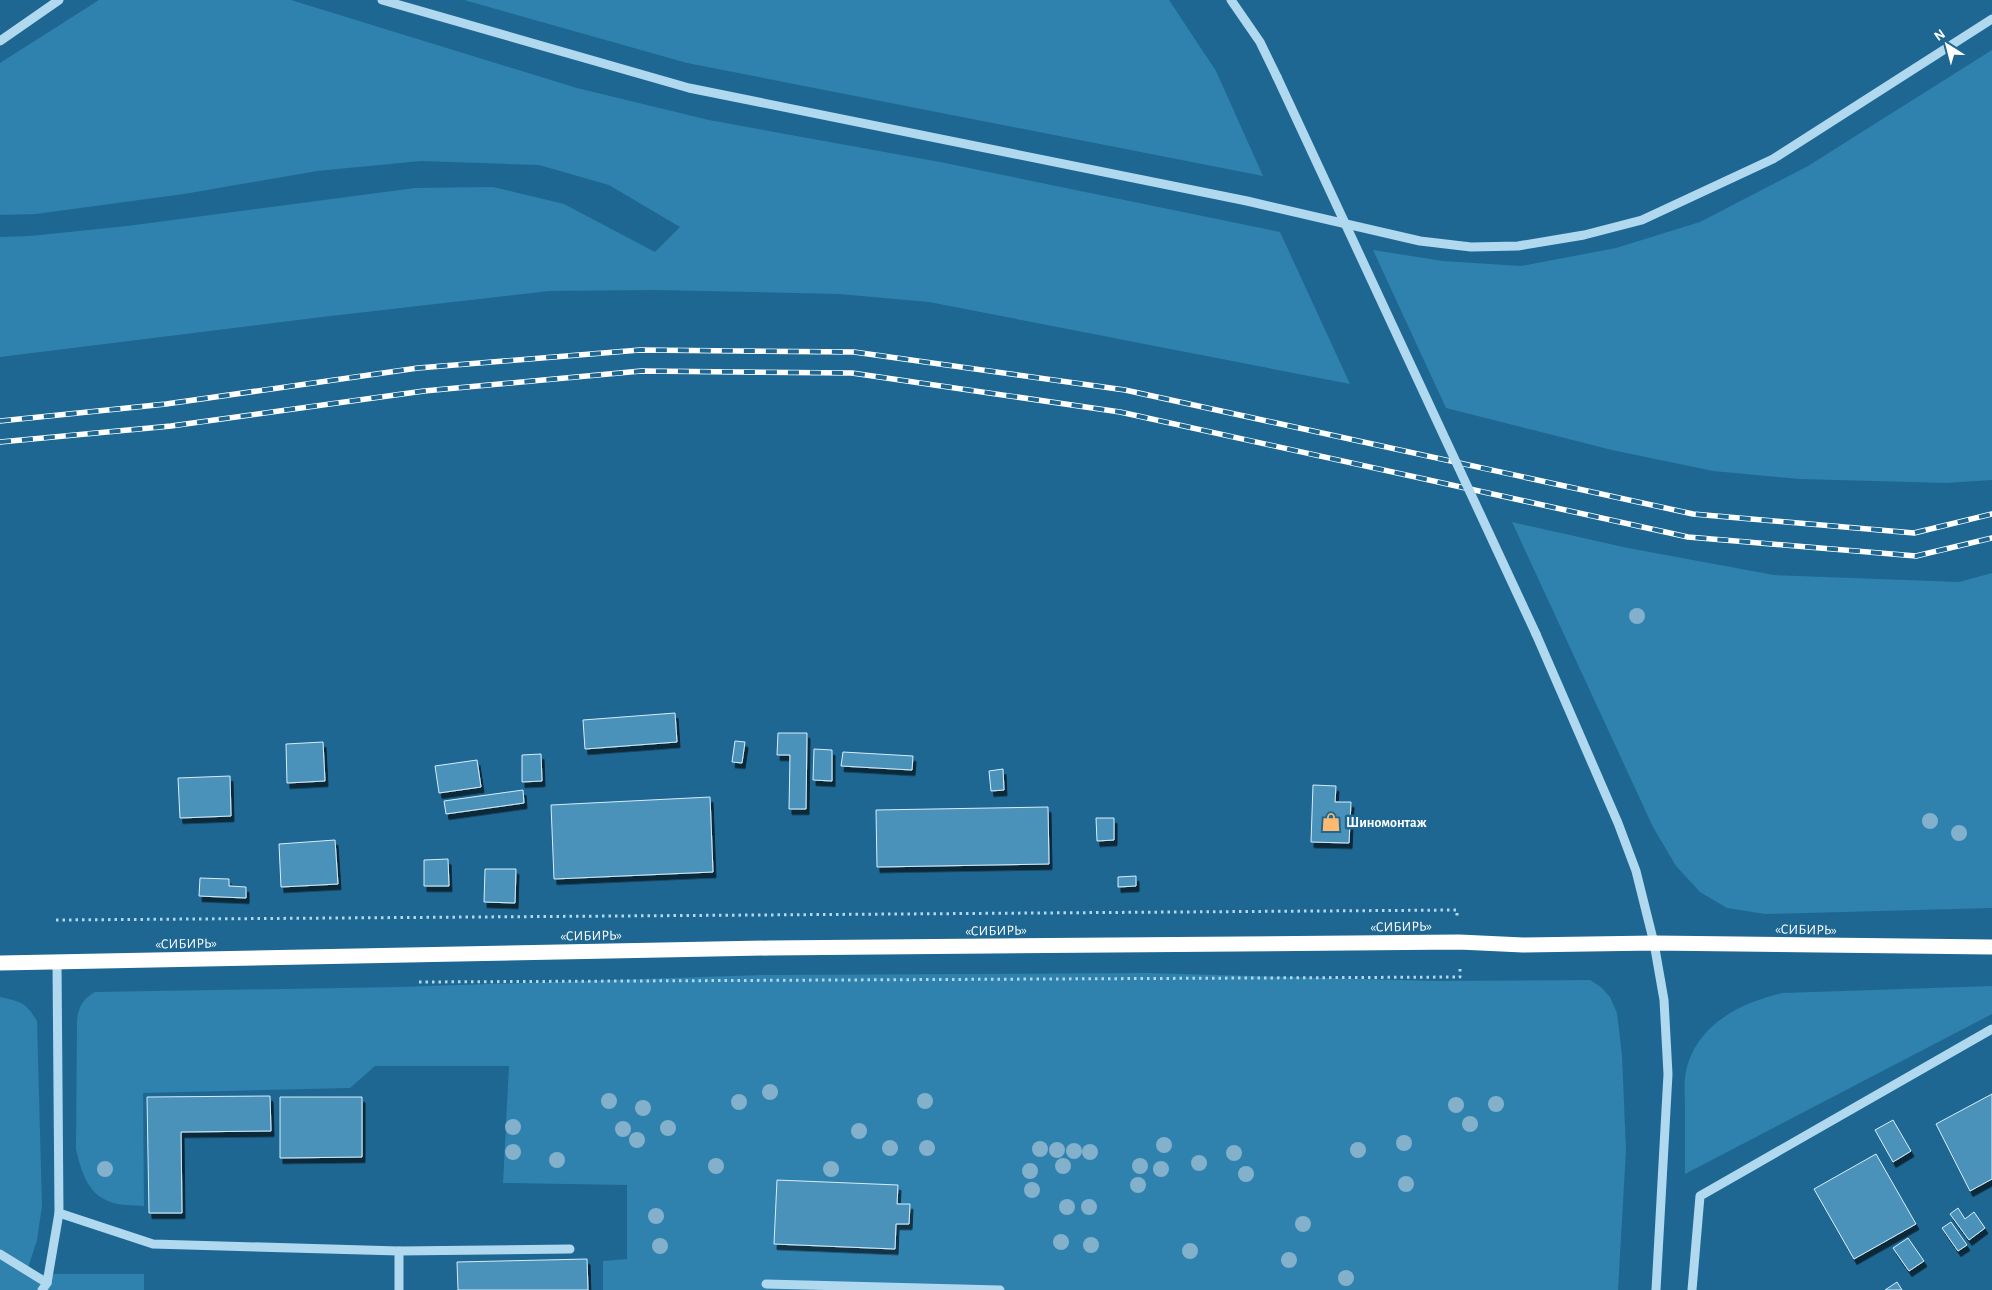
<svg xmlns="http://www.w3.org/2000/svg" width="1992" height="1290" viewBox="0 0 1992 1290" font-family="'Alegreya Sans',sans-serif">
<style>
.green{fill:#2f81ae}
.building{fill:#4b92bb;stroke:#d6edfa;filter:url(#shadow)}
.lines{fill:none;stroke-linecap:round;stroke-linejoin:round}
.path{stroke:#b0d8ee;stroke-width:3;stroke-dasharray:2.5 4;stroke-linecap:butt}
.minor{stroke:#b0d8ee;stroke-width:9}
.highway{stroke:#fff;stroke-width:15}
.rail-casing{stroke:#fff;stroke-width:5.5}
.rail{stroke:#1e6792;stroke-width:4;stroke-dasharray:11;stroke-linecap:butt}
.minor-bridge{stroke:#b0d8ee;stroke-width:9}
.tree{fill:#83b1cb}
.labels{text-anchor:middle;stroke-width:5;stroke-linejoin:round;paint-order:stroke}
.poi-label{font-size:14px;font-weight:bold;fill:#fff;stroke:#1e6792;text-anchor:start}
.street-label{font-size:14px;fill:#fff;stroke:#1e6792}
</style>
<defs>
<filter id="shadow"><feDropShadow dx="3" dy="5.5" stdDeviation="0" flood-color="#0009"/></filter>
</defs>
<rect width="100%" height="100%" fill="#1e6792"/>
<g class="green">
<path d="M 99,0 L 291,0 L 577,88 L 709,120 L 940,162 L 1280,232 L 1350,384 L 929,302 L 839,294 L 656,290 L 549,291 L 322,317 L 0,357 L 0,237 L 30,236 L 127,226 L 415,188 L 493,187 L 564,204 L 655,252 L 680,227 L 609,185 L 539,165 L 421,161 L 317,171 L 184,194 L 36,214 L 0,215 L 0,63 Z"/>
<path d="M 464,0 L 1169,0 L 1216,71 L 1263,176 L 687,63 Z"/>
<path d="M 1992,50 L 1992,480 L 1947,483 L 1800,479 L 1713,471 L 1612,450 L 1446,408 L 1373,250 L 1443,261 L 1521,266 L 1616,248 L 1700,222 L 1808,166 Z"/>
<path d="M 1512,522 L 1628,548 L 1774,575 L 1959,582 L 1992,573 L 1992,908 L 1765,914 L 1727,908 L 1700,892 L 1676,866 L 1653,827 Z"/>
<path d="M 1148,973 L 1437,981 L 1590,980 L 1601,987 L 1610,997 L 1617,1013 L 1622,1055 L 1626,1150 L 1618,1290 L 603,1290 L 603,1261 L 627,1259 L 627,1185 L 503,1183 L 509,1066 L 375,1066 L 350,1088 L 143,1093 L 144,1206 C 133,1205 118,1206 108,1201 C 87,1193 81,1170 76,1149 L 77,1020 C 79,1006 82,1000 95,992 L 400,987 L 762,975 Z"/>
<path d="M 1992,986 L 1992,1014 L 1685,1174 C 1685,1152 1685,1130 1685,1108 C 1685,1098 1684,1087 1685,1078 C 1691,1028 1739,1002 1783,993 Z"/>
<path d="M 0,997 C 21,1002 26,1002 37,1021 L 42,1206 L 37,1240 L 26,1274 L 144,1274 L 144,1290 L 0,1290 Z"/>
</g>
<g class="building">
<path d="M 675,713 L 677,742 L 585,749 L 583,720 Z"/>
<path d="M 778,733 L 807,733 L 806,809 L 789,809 L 790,755 L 777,755 Z"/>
<path d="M 735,741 L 745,742 L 742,763 L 732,762 Z"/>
<path d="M 323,742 L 325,781 L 287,783 L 286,744 Z"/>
<path d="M 814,749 L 832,750 L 832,781 L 813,780 Z"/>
<path d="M 843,752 L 913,756 L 912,770 L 841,766 Z"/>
<path d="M 541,754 L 542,781 L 522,782 L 522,755 Z"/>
<path d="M 477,760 L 481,787 L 439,793 L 435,766 Z"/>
<path d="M 1003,769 L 1004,790 L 991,791 L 989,771 Z"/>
<path d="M 230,776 L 231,816 L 180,818 L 178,778 Z"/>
<path d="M 1313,785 L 1336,786 L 1335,802 L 1351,802 L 1349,843 L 1311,842 Z"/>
<path d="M 523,790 L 524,803 L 446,814 L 444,801 Z"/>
<path d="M 710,797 L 713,872 L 554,879 L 551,805 Z"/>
<path d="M 1048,807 L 1049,864 L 877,867 L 876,810 Z"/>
<path d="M 1096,818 L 1114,818 L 1114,840 L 1097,841 Z"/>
<path d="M 335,840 L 338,884 L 281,887 L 279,844 Z"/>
<path d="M 448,859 L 449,886 L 424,886 L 424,860 Z"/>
<path d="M 485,869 L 516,869 L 515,903 L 484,902 Z"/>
<path d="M 1136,876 L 1136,886 L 1118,887 L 1118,877 Z"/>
<path d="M 200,878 L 229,879 L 229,886 L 246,887 L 246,898 L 199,896 Z"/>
<path d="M 1992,1094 L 1992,1179 L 1970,1191 L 1936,1124 Z"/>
<path d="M 270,1096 L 271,1131 L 181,1132 L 182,1213 L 149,1213 L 147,1097 Z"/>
<path d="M 280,1097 L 362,1097 L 362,1157 L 280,1158 Z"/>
<path d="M 1893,1120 L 1911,1151 L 1893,1162 L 1875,1130 Z"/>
<path d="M 1876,1154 L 1916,1224 L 1854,1259 L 1814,1189 Z"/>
<path d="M 777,1180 L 898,1185 L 897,1204 L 910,1204 L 909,1224 L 896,1224 L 895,1249 L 774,1244 Z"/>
<path d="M 1958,1208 L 1965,1219 L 1974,1212 L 1985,1228 L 1969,1240 L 1950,1214 Z"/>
<path d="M 1951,1222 L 1967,1245 L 1958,1251 L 1942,1228 Z"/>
<path d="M 1908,1238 L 1924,1261 L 1909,1271 L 1893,1248 Z"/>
<path d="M 587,1259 L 588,1290 L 458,1290 L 457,1262 Z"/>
<path d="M 1897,1282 L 1902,1290 L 1885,1290 Z"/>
</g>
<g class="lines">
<g class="path">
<path d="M 56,920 L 1457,910 L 1457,918"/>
<path d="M 419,982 L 1460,977 L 1460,967"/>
</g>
<g class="minor">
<path d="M 382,0 L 689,88 L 1247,201 L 1420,241 L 1471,247 L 1518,246 L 1584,235 L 1642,220 L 1773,159 L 1992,19"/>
<path d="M 1231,0 L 1260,42 L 1277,77"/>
<path d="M 0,41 L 59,0"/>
<path d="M 1536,634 L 1618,823 L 1636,871 L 1654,943 L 1664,1000 L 1668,1074 L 1656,1290"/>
<path d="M 57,962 L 59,1213 L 153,1244 L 399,1251 L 570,1249"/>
<path d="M 0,1254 L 47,1283"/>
<path d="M 766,1284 L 1000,1290"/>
<path d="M 42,1290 L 47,1283 L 59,1213"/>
<path d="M 399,1290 L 399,1251"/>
<path d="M 1692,1290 L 1700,1196 L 1992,1029"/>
</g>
<path class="highway" d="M 0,963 L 769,948 L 1459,942 L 1523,945 L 1654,943 L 1992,947"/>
<g class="rail-casing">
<g id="rail">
<path d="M 0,421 L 166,404 L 418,368 L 640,350 L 854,352 L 1125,390 L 1693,514 L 1914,533 L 1992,514"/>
<path d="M 0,442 L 171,426 L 424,391 L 641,371 L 852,373 L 1120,412 L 1688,537 L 1916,556 L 1992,538"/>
</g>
</g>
<use href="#rail" class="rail"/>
<path class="minor-bridge" d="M 1277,77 L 1536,634"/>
</g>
<g class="tree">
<circle cx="1637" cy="616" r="8"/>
<circle cx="1930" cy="821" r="8"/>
<circle cx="1959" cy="833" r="8"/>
<circle cx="770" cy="1092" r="8"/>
<circle cx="609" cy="1101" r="8"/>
<circle cx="925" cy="1101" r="8"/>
<circle cx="739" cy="1102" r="8"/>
<circle cx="1496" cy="1104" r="8"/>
<circle cx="1456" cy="1105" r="8"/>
<circle cx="643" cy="1108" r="8"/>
<circle cx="1470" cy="1124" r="8"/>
<circle cx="513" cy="1127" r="8"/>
<circle cx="668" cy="1128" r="8"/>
<circle cx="623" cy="1129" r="8"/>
<circle cx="859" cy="1131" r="8"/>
<circle cx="637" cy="1140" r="8"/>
<circle cx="1404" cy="1143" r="8"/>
<circle cx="1164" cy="1145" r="8"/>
<circle cx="890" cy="1148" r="8"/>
<circle cx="927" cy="1148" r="8"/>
<circle cx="1040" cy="1149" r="8"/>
<circle cx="1057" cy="1150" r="8"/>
<circle cx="1358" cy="1150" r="8"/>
<circle cx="1074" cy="1151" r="8"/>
<circle cx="513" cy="1152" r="8"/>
<circle cx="1090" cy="1152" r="8"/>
<circle cx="1234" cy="1153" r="8"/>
<circle cx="557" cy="1160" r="8"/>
<circle cx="1199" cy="1163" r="8"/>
<circle cx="716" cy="1166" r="8"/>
<circle cx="1063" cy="1166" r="8"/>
<circle cx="1140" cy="1166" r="8"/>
<circle cx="105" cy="1169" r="8"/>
<circle cx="831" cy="1169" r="8"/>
<circle cx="1161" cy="1169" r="8"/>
<circle cx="1030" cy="1171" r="8"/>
<circle cx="1246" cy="1174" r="8"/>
<circle cx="1406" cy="1184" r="8"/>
<circle cx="1138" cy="1185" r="8"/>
<circle cx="1032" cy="1190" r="8"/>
<circle cx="1067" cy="1207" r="8"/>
<circle cx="1089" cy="1207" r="8"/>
<circle cx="656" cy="1216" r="8"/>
<circle cx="1303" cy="1224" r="8"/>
<circle cx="1061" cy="1242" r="8"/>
<circle cx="1091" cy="1245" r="8"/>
<circle cx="660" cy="1246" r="8"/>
<circle cx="1190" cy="1251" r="8"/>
<circle cx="1289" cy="1260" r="8"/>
<circle cx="1346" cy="1278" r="8"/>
</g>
<defs>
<g id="shop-bare" transform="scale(1.5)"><path d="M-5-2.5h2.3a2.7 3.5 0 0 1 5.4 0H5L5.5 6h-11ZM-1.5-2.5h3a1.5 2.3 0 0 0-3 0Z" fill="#fcb96f" stroke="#1e6792" stroke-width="2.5" paint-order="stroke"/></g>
</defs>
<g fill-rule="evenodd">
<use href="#shop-bare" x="1331" y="822"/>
</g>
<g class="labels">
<g class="poi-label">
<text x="1346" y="827">Шиномонтаж</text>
</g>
<g class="street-label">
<text transform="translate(1401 926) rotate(-1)" y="5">«СИБИРЬ»</text>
<text transform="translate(1806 929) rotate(1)" y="5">«СИБИРЬ»</text>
<text transform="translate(996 930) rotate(-1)" y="5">«СИБИРЬ»</text>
<text transform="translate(591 935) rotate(-1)" y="5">«СИБИРЬ»</text>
<text transform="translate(186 943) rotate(-1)" y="5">«СИБИРЬ»</text>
</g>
</g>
<g transform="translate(1947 45) rotate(324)" stroke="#1e6792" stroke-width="4" paint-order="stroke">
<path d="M0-4L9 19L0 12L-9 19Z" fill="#ffffff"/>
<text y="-8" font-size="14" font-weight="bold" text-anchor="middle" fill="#ffffff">N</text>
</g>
</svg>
